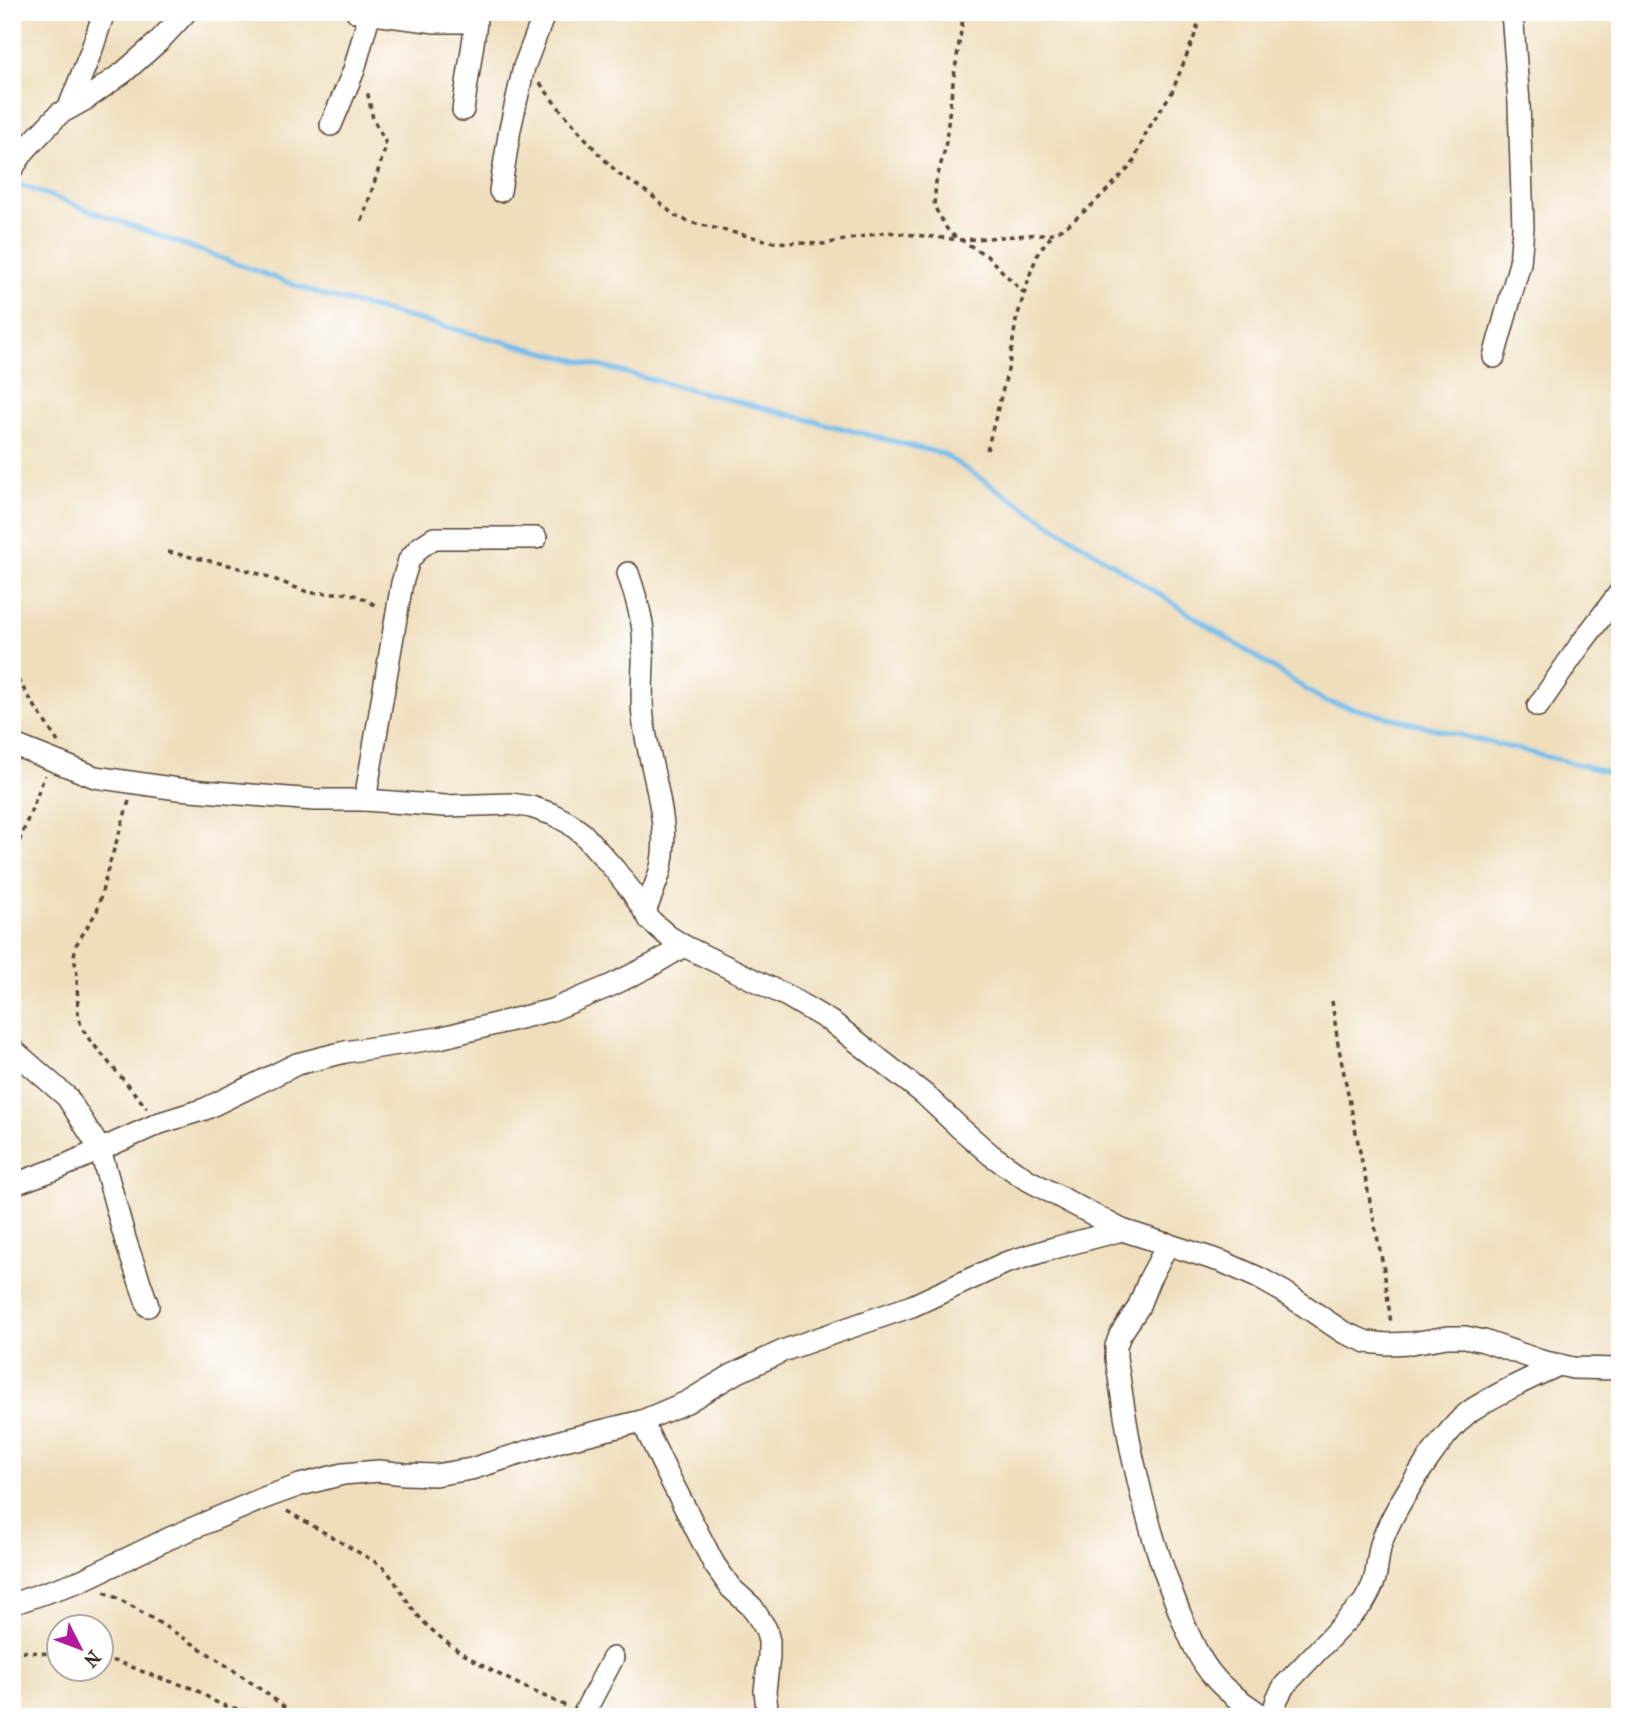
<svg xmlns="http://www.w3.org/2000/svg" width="1632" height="1729" viewBox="0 0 1632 1729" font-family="'IM FELL French Canon',serif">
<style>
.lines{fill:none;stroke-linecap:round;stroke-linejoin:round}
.stream{stroke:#74bdec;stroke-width:5}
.street-casing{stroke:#564536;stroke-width:24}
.path{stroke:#564536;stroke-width:3.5;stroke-dasharray:5 5;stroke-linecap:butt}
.street{stroke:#fff;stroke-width:21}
</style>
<rect width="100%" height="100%" fill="#fff"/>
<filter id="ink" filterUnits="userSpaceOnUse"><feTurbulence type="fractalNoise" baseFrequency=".0143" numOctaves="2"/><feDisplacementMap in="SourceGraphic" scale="14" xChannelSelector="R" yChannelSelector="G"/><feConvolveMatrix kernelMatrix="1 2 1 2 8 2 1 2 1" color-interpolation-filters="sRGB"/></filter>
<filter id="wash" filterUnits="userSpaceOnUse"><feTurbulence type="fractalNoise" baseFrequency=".00686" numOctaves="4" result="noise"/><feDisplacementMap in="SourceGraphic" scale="28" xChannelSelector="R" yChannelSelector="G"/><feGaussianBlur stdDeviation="1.57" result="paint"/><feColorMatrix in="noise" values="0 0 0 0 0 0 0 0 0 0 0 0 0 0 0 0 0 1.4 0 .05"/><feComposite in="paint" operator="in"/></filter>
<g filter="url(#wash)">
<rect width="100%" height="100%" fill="#efdebc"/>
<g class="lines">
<path class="stream" d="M 12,182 L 325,296 L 943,454 L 1324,701 L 1620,775"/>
</g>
</g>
<g filter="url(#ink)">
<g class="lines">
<g class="street-casing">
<g id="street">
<path d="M 357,12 L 436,22 L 473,22 L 476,23 L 463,110"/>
<path d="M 69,107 L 92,49 L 104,12"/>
<path d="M 331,125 L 354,70 L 370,12"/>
<path d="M 12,169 L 25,150 L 59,114 L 86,99 L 124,72 L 158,42 L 186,12"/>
<path d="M 500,191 L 510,129 L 524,67 L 545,12"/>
<path d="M 1494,357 L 1520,263 L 1523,228 L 1519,103 L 1512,12"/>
<path d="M 628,573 C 634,592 641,611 643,631 C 645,659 640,688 643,717 C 648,765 673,823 660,871 C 656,885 650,898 645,912"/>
<path d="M 1538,706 L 1580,645 L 1620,592"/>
<path d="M 12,744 L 95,777 L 178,789 L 314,800 L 365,800 L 445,806 L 511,804 L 531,807 L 552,814 L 569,823 L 583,834 L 615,870 L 632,892 L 650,920 L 668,936 L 684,946 L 787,996 L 833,1023 L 924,1094 L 960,1128 L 991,1155 L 1026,1179 L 1122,1230 L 1223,1262 L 1259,1278 L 1284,1292 L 1343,1332 L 1367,1342 L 1387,1344 L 1412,1343 L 1447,1337 L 1465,1337 L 1484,1341 L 1541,1361 L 1573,1368 L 1620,1369"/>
<path d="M 365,800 L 402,583 L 409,560 L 419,548 L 434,538 L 536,538"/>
<path d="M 12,1049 L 67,1097 L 100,1149 L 126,1242 L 148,1306"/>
<path d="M 12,1185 L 59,1168 L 160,1123 L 205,1109 L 297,1064 L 345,1052 L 439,1038 L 552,1010 L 612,985 L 652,965 L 684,946"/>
<path d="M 1168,1244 L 1149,1280 L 1138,1308 L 1120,1335 L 1116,1346 L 1116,1358 C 1122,1393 1126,1429 1134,1463 C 1145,1514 1160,1563 1179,1611 C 1188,1633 1198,1659 1214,1677 C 1227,1693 1247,1705 1264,1717"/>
<path d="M 642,1421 L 666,1471 L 714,1564 L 731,1588 L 752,1607 L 766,1629 L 769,1641 L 769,1657 L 765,1691 L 768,1717"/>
<path d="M 12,1604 L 80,1581 L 170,1538 L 264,1498 L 300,1485 L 343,1474 L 379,1471 L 405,1474 L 435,1475 L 471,1469 L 564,1440 L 642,1421 L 687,1402 L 732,1375 L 785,1350 L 912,1306 L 1005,1263 L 1054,1248 L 1122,1230"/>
<path d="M 582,1717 L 613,1658"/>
<path d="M 1272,1717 L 1277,1699 L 1284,1686 L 1364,1602 C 1368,1594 1373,1587 1375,1578 C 1378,1566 1378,1552 1382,1541 C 1394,1507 1444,1429 1473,1409 C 1500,1392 1530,1378 1559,1365"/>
</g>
</g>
<g class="path">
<path d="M 964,12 L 952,89 L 945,149 L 936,182 L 934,206 L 947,229 L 953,235 L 987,256 L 1025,294"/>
<path d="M 540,83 L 554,102 L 598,153 L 620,175 L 650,194 L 675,216 L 693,223 L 774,242 L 824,244 L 886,232 L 962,240 L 1054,233 L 1068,225 L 1093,204 L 1132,165 L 1147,131 L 1172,92 L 1196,32 L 1201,12"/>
<path d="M 362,221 L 386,146 L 385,141 L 373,119 L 367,90"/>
<path d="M 987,450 L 1009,366 L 1016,321 L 1031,271 L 1039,251 L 1053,234"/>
<path d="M 168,552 L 229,565 L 266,576 L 302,590 L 311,593 L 345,593 L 358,596 L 379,607"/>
<path d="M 12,671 L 58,742"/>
<path d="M 129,801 L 107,872 L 97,911 L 76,945 L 74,956 L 77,975 L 78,1013 L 81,1026 L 89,1039 L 147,1108"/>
<path d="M 12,860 L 45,775"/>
<path d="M 1332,1001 L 1338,1044 L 1384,1270 L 1391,1324"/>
<path d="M 287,1511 L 382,1566 C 398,1582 406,1603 421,1619 C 455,1657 519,1685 566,1706"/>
<path d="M 104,1592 C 127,1602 148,1616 169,1629 C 214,1656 256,1685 298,1717"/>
<path d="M 12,1650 L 60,1655"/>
<path d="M 102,1659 C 121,1661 135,1669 154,1676 C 167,1681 182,1684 196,1690 C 204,1694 211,1700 220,1704 C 239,1711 265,1714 285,1707"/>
</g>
<use href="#street" class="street"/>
</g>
</g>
<rect width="1632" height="1729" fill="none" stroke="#fff" stroke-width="42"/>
<g transform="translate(80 1648) rotate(132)"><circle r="33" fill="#ffffff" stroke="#b1aaa5" stroke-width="2"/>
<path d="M0-5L12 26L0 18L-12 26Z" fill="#b5179e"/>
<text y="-10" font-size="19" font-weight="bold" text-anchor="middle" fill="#3b2a1e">N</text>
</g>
</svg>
